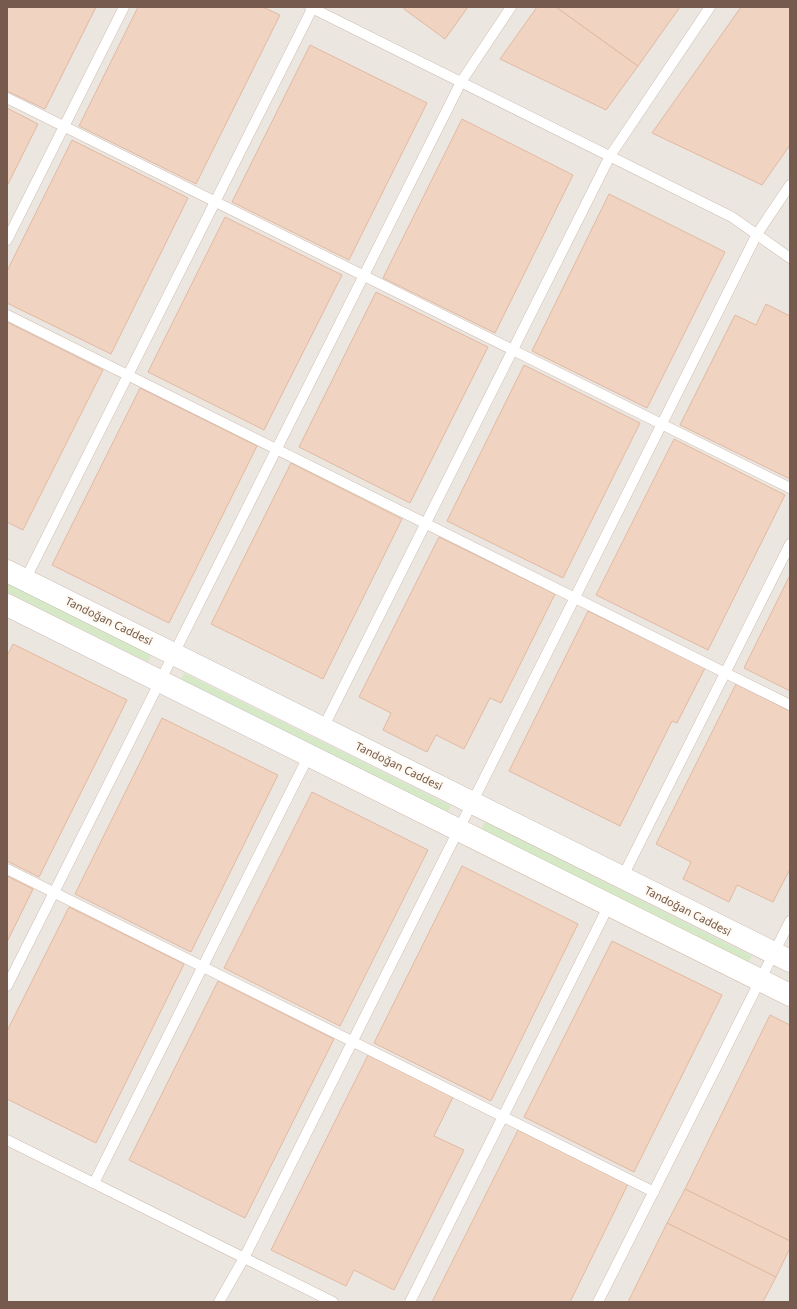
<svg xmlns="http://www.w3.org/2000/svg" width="797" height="1309" viewBox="0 0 797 1309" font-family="'Noto Sans',sans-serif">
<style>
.industrial{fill:#ece6e1}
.green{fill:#d5e9c6}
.building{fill:#f0d3c0;stroke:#e2b9a1}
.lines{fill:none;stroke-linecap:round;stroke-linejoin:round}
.service-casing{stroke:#cfbeb1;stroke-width:11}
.tertiary-casing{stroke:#cfbeb1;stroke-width:23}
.service{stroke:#fff;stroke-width:10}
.tertiary{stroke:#fff;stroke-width:22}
.labels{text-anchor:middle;stroke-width:3;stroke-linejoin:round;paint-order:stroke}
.street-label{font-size:11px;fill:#755a4d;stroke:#fef8ee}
</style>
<rect width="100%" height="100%" fill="#fcf4e8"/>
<rect class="industrial" x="7" y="7" width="783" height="1295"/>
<g class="green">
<path d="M 7,582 L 151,654 L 148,662 L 7,592 Z"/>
<path d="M 184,673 L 451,806 L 447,813 L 181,680 Z"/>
<path d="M 485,822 L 752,956 L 748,963 L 481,829 Z"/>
</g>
<g class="building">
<path d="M 7,7 L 96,7 L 45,109 L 7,91 Z"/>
<path d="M 138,7 L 263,7 L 280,15 L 196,184 L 79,126 Z"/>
<path d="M 405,7 L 468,7 L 445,39 L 404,9 Z"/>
<path d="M 537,7 L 556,7 L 638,66 L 606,110 L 500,59 Z"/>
<path d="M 556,7 L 680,7 L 638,66 Z"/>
<path d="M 741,7 L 790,7 L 790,145 L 762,185 L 652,133 Z"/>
<path d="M 310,45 L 427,103 L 349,260 L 232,202 Z"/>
<path d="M 7,108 L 38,124 L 7,186 Z"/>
<path d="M 462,119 L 573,175 L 495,333 L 383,278 Z"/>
<path d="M 72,140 L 188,198 L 111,354 L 7,303 L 7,271 Z"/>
<path d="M 609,194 L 725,252 L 647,408 L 532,351 Z"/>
<path d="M 225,217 L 342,275 L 264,430 L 148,372 Z"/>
<path d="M 376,292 L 488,347 L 410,503 L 299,447 Z"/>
<path d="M 766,304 L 790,316 L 790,479 L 680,425 L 735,315 L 756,325 Z"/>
<path d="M 7,322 L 103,370 L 23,530 L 7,522 Z"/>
<path d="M 524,365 L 640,423 L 563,578 L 447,521 Z"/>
<path d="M 140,388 L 257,446 L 169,623 L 52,565 Z"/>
<path d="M 674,439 L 785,495 L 708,650 L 596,595 Z"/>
<path d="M 291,463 L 402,519 L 323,679 L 211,624 Z"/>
<path d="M 439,537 L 555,594 L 501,703 L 490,698 L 464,749 L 436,735 L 427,752 L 383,730 L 391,713 L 359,697 Z"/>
<path d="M 790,575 L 790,691 L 744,668 Z"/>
<path d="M 588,611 L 705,668 L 677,723 L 672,721 L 620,826 L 509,771 Z"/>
<path d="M 13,644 L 127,700 L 39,877 L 7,861 L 7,656 Z"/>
<path d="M 736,684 L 790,711 L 790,869 L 773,902 L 737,885 L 729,902 L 683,879 L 691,862 L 656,844 Z"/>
<path d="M 162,718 L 278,775 L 191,952 L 75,894 Z"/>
<path d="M 312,792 L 428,850 L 340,1026 L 224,968 Z"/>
<path d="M 462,866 L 578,924 L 491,1101 L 374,1043 Z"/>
<path d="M 7,876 L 33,889 L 7,942 Z"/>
<path d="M 69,907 L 184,964 L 96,1143 L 7,1099 L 7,1031 Z"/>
<path d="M 612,941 L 722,995 L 634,1172 L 524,1117 Z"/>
<path d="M 218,981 L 334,1039 L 245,1218 L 129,1160 Z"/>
<path d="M 770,1015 L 790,1025 L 790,1241 L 685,1189 Z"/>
<path d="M 368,1055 L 453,1097 L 434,1136 L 464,1150 L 394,1290 L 354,1270 L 346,1286 L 271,1250 Z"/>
<path d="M 518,1130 L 628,1184 L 570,1302 L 432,1302 Z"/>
<path d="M 685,1189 L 790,1241 L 790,1248 L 776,1277 L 667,1223 Z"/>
<path d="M 667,1223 L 776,1277 L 763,1302 L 628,1302 Z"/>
</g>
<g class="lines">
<g class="service-casing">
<g id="service">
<path d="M 310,7 L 732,217 L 790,258"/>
<path d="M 7,98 L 790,488"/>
<path d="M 7,240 L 124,7"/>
<path d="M 7,315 L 790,705"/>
<path d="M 25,580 L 313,7"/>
<path d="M 323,728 L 610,156 L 710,7"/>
<path d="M 7,869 L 654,1192"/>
<path d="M 622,878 L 790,544"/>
<path d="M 7,986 L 461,82 L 511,7"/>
<path d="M 7,1140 L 333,1302"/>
<path d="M 94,1183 L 309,755"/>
<path d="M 219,1302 L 244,1258 L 757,234 L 790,185"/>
<path d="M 410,1302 L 609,905"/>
<path d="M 598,1302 L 790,921"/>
</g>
</g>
<g class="tertiary-casing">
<g id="tertiary">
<path d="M 7,571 L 790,961"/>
<path d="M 7,605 L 790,995"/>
</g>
</g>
<use href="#service" class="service"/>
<use href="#tertiary" class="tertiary"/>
</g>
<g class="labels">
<g class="street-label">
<text transform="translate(109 621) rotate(26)" y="4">Tandoğan Caddesi</text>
<text transform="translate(399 766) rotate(26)" y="4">Tandoğan Caddesi</text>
<text transform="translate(688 911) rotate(27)" y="4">Tandoğan Caddesi</text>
</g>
</g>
<rect width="797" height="1309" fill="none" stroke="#755a4d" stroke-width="16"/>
</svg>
